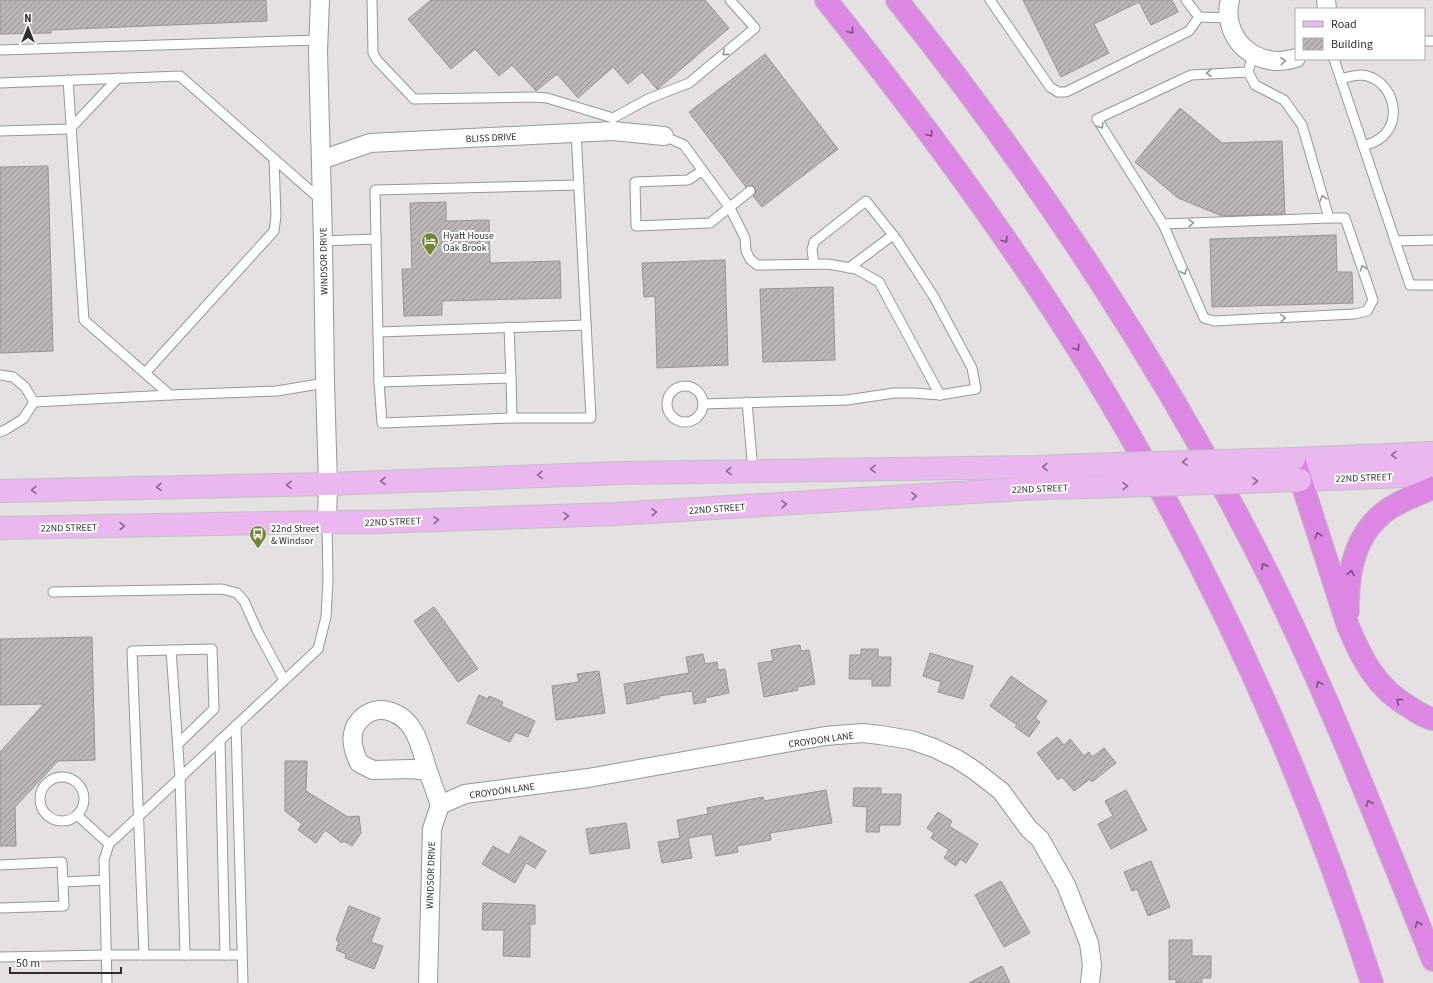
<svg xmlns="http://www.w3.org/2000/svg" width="1433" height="983" viewBox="0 0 1433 983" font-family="'Source Sans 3',sans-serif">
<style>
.building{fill:url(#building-hatch);stroke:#989393}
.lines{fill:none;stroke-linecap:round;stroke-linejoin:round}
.service-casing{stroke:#999597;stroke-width:11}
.minor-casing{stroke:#999597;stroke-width:20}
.primary-casing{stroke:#c1c0c1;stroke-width:24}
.motorway-casing{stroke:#c1c0c1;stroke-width:24}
.service{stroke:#fff;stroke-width:9}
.minor{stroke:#fff;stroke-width:18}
.primary{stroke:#ebb7ef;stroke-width:22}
.motorway{stroke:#dd87e5;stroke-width:22}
.primary-bridge-casing{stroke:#c1c0c1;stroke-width:24;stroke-linecap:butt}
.primary-bridge{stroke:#ebb7ef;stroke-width:22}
.oneway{stroke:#755278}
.oneway2{stroke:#989697}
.oneway3{stroke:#846c85}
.labels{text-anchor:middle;stroke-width:4;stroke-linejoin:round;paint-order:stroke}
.street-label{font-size:10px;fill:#302e2f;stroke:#fff}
.poi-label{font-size:10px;fill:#302e2f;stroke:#fff;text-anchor:start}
</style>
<defs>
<pattern id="building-hatch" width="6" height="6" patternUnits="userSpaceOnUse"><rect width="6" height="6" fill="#bbb5b5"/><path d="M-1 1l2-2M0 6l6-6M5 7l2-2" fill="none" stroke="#989494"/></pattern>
</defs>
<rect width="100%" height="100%" fill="#e5e1e3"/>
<g class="building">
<path d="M 0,0 L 266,0 L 267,21 L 51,30 L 51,33 L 0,34 Z"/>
<path d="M 431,0 L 705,0 L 729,28 L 659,88 L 657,89 L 642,72 L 628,84 L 613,67 L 578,98 L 557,74 L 536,91 L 512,65 L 499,76 L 475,49 L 451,69 L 408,19 Z"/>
<path d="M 1023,0 L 1172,0 L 1178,12 L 1151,25 L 1139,2 L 1094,24 L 1109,53 L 1061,77 Z"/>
<path d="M 765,54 L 838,149 L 762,207 L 753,196 L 756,193 L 755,188 L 752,185 L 746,187 L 689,112 Z"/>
<path d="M 1180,108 L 1222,143 L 1282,141 L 1285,214 L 1222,216 L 1178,198 L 1135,162 Z"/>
<path d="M 48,166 L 53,351 L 0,353 L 0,167 Z"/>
<path d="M 446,202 L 446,221 L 489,220 L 490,263 L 560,261 L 561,298 L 442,301 L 442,315 L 404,316 L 402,269 L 412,269 L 410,203 Z"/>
<path d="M 1336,235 L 1337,272 L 1352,272 L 1353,303 L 1212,307 L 1210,239 Z"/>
<path d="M 725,260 L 728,365 L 657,368 L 655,296 L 644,297 L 642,263 Z"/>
<path d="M 833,287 L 835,360 L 763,362 L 760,289 Z"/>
<path d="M 434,607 L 478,669 L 458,682 L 414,621 Z"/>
<path d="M 92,637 L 95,760 L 58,761 L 15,807 L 16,846 L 0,846 L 0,752 L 44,704 L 0,705 L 0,639 Z"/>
<path d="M 800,645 L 801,651 L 809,650 L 815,684 L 797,687 L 798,690 L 764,697 L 758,663 L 773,661 L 771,650 Z"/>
<path d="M 861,649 L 878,649 L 878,657 L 891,657 L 890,686 L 872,686 L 872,679 L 849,679 L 850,655 L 861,655 Z"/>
<path d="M 930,653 L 973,666 L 963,699 L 938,692 L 941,682 L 923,676 Z"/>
<path d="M 703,654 L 705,664 L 717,662 L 718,670 L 725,669 L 729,693 L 705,698 L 706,702 L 694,704 L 692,691 L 659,696 L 659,698 L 627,704 L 624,684 L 689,673 L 686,657 Z"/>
<path d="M 599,671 L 605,713 L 556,720 L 552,686 L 579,682 L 577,674 Z"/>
<path d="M 1011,676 L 1047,701 L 1035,718 L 1040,722 L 1029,737 L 1015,727 L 1017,725 L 990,706 Z"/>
<path d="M 479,695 L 488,699 L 489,696 L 503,702 L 501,706 L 535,721 L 528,737 L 515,732 L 510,742 L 467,723 Z"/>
<path d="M 1057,737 L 1064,745 L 1070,739 L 1084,756 L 1089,752 L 1092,757 L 1104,748 L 1116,763 L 1092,782 L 1090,779 L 1074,791 L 1062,777 L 1058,780 L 1037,753 Z"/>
<path d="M 285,761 L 307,761 L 306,791 L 348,817 L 359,816 L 361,833 L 352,846 L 344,841 L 342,843 L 325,830 L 316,843 L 298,830 L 302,824 L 285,811 Z"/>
<path d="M 854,788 L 881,788 L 881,794 L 901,794 L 900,825 L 880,825 L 879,832 L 866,832 L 867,807 L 853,806 Z"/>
<path d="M 826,790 L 832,823 L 770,833 L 771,840 L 737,846 L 738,852 L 716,856 L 712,834 L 688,838 L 692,858 L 662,863 L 658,842 L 680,838 L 677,820 L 708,814 L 707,808 L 763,797 L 764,801 Z"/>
<path d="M 1126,790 L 1147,830 L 1111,849 L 1098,824 L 1113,816 L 1105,801 Z"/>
<path d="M 938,812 L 952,821 L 949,826 L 978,844 L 966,863 L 960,859 L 956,866 L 944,858 L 949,850 L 931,838 L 934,833 L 927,828 Z"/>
<path d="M 626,823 L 630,848 L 590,854 L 586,829 Z"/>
<path d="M 520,836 L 546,851 L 535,868 L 526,863 L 515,883 L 482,864 L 493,846 L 509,855 Z"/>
<path d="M 1151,861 L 1170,907 L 1148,916 L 1137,889 L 1132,891 L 1124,872 Z"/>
<path d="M 1001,881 L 1030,933 L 1004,947 L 975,895 Z"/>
<path d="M 483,903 L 535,905 L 535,924 L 530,924 L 530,957 L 503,956 L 504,930 L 482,930 Z"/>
<path d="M 349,906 L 380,918 L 371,942 L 383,946 L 374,969 L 345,958 L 346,954 L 336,950 L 339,942 L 336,940 Z"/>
<path d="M 1169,940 L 1192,940 L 1192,956 L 1211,956 L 1211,978 L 1202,978 L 1202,983 L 1176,983 L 1176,979 L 1169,980 Z"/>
<path d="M 1002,966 L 1010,983 L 969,983 Z"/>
</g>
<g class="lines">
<g class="service-casing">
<g id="service">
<path d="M 372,0 L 373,53 L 377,60 L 414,99 L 533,97 L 547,98 L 613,118 L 648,99 L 689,83 L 755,28 L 730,0"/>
<path d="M 990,0 L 1050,87 L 1058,92 L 1066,92 L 1189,31 L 1199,17"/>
<path d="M 1186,0 L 1199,17 L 1229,18"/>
<path d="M 1424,41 L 1433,41"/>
<path d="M 0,50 L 318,40"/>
<path d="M 1334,59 L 1410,285 L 1433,285"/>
<path d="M 1248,72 L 1191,75 L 1097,119 L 1163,224 L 1329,218 L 1302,125 L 1284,100 L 1255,85 L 1248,72 L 1253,55"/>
<path d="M 1341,79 C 1348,77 1354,75 1362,75 C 1391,78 1404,117 1383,136 C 1377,142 1370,144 1363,146"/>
<path d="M 68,80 L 84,320 L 170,395 L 277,391 L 325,383"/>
<path d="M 0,83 L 180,76 L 321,200"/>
<path d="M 0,131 L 70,129 L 118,78"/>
<path d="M 664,136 L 684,145 L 730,208 L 745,238 L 746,251 L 750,259 L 757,265 L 828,264 L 856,269 L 879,282 L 940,395"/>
<path d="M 702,171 L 688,180 L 635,182 L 636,226 L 710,223 L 750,191"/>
<path d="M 1163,224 L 1204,318 L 1214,321 L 1354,314 L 1367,311 L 1373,300 L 1345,218 L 1329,218"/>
<path d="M 376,239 L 375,190 L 579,185"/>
<path d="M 323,241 L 376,239 L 379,382 L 382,423 L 512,418"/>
<path d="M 1395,241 L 1433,240"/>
<path d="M 849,268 L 893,235"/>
<path d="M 509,327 L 511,378"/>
<path d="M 379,332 L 586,325"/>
<path d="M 145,373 L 274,231 L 276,216 L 274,159"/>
<path d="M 0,375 L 13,377 L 25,387 L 34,402 L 23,419 L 5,430 L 0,432"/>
<path d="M 379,382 L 511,378 L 512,418 L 591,418 L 576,132"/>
<circle cx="685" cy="404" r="18"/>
<path d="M 34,402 L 170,395"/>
<path d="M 747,402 L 753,471"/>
<path d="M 703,404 L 847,400 L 894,393 L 913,393 L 940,395 L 976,389 L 972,368 L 934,297 L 897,240 L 866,201 L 814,242 L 812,250 L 814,264"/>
<path d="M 53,592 L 222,589 L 237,593 L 244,601 L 258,632 L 284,680"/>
<path d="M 171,650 L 180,778 L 185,955"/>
<path d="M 236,725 L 243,983"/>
<path d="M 220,740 L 225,955"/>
<circle cx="62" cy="799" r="22"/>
<path d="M 77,815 L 109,844"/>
<path d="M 0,865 L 62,862 L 64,906 L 0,908"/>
<path d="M 63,882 L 105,880"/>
<path d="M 144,955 L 132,651 L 212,649 L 214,709 L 178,744"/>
<path d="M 0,957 L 107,955 L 242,955"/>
<path d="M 107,983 L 104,860 L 109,844 L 318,649 L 326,617 L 328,581 L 327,522"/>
</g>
</g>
<g class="minor-casing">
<g id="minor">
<path d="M 320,0 L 318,51 L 323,241 L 325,383 L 328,484 L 327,522"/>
<path d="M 1230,0 C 1228,7 1228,17 1230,24 C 1238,54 1269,67 1296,58"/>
<path d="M 1326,0 L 1327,9"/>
<path d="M 321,160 L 370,143 L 613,131 L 664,136"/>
<path d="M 428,771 L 412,769 L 373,770 L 359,763 C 355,754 351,744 353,734 C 354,726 358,721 364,716 C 381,703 403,713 413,730 C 421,743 423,757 428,771 L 440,805 L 432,829 L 428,983"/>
<path d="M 440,805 L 465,794 L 588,778 L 825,736 L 863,733 L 880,735 L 911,740 L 934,748 L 957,759 L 974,770 L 1001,791 L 1029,829 L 1040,839 L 1066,885 L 1089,943 L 1092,965 L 1090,983"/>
</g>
</g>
<g class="primary-casing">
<g id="primary">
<path d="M 1294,459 L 1433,453"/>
<path d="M 1300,480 L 1433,475"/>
<path d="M 0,491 L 328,484 L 621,473 L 1037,467 L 1084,465"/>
<path d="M 0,528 L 327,522 L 377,522 L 615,514 L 1040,488 L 1086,487"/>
</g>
</g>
<g class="motorway-casing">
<g id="motorway">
<path d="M 826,0 C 919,117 1009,237 1088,365 C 1207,559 1302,766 1372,983"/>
<path d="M 897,0 C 1039,178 1171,378 1272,582 C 1332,705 1382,833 1433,960"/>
<path d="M 1295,462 L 1348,626 C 1362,660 1377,689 1411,708 C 1418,713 1425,717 1433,719"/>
<path d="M 1348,611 C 1347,567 1357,524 1399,503 C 1410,497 1422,493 1433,488"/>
</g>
</g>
<use href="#service" class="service"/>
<use href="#minor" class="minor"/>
<use href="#primary" class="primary"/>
<use href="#motorway" class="motorway"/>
<g class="primary-bridge-casing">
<g id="primary-bridge">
<path d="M 1084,465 L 1294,459"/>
<path d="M 1086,487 L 1300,480"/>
</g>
</g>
<use href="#primary-bridge" class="primary-bridge"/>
</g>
<defs><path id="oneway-chevron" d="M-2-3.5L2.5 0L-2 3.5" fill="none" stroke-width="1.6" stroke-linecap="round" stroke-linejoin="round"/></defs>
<g class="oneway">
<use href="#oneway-chevron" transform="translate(851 31) rotate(52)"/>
<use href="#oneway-chevron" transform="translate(930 134) rotate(53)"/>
<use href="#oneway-chevron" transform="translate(1005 240) rotate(56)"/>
<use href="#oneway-chevron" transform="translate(1077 348) rotate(57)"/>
<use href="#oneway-chevron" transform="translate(1318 535) rotate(-108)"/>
<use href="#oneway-chevron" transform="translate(1264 566) rotate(-117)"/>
<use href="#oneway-chevron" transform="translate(1351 573) rotate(-81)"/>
<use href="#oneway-chevron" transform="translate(1319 684) rotate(-114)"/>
<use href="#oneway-chevron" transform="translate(1399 701) rotate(-142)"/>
<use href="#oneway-chevron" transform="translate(1369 803) rotate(-112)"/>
<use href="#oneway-chevron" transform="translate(1418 924) rotate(-112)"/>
</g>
<g class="oneway2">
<use href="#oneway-chevron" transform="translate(725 53) rotate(140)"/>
<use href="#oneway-chevron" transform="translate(1283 61) rotate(-5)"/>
<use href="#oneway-chevron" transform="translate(1209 73) rotate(179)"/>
<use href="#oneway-chevron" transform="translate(1101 126) rotate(58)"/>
<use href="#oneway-chevron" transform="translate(1323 198) rotate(-106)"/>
<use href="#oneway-chevron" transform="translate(1191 223) rotate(-2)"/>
<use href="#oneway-chevron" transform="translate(1363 268) rotate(-109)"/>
<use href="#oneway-chevron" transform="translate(1184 272) rotate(67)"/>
<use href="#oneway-chevron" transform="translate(1283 318) rotate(-3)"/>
</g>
<g class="oneway3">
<use href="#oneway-chevron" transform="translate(1394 455) rotate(178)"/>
<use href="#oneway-chevron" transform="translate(1185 462) rotate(178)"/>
<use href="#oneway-chevron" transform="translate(1045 467) rotate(177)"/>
<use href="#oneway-chevron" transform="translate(873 469) rotate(179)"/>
<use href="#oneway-chevron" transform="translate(729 471) rotate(179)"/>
<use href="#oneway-chevron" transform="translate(540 475) rotate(178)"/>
<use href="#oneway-chevron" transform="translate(383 481) rotate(178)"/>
<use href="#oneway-chevron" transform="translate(1255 481) rotate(-2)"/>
<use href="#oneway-chevron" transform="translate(289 485) rotate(179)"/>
<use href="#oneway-chevron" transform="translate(1125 486) rotate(-2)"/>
<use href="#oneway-chevron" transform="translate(159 487) rotate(179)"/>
<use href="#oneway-chevron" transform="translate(34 490) rotate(178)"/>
<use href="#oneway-chevron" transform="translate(914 496) rotate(-4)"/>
<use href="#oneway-chevron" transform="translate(784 504) rotate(-4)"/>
<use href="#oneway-chevron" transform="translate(654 512) rotate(-4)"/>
<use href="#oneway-chevron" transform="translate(566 516) rotate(-2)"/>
<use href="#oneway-chevron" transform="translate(436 520) rotate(-2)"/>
<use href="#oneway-chevron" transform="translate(122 526) rotate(-1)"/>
</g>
<defs>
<g id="hotel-pin" transform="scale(0.9)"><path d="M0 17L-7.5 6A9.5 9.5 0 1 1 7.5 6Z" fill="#718637" stroke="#fff"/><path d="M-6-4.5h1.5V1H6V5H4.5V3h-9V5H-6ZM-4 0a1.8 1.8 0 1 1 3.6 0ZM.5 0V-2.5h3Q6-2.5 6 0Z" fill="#fff"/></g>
<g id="bus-pin" transform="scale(0.9)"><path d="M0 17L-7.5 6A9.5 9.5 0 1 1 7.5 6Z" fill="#718637" stroke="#fff"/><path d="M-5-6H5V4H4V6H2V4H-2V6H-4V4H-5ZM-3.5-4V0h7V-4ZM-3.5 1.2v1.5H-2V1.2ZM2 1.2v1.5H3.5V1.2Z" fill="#fff"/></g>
</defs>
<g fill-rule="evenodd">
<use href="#hotel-pin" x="430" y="241"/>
<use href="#bus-pin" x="258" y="534"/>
</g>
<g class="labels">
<g class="street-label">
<text transform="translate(491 137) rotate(-3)" y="4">BLISS DRIVE</text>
<text transform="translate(323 261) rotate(-91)" y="4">WINDSOR DRIVE</text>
<text transform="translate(1364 477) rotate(-2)" y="4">22ND STREET</text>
<text transform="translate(1040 488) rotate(-2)" y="4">22ND STREET</text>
<text transform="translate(717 508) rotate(-4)" y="4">22ND STREET</text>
<text transform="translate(393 521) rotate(-2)" y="4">22ND STREET</text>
<text transform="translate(69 527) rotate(-1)" y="4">22ND STREET</text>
<text transform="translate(821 739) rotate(-8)" y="4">CROYDON LANE</text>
<text transform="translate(502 790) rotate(-8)" y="4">CROYDON LANE</text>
<text transform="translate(430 875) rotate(-88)" y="4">WINDSOR DRIVE</text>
</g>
<g class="poi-label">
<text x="443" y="239">Hyatt House<tspan x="443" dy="12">Oak Brook</tspan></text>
<text x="271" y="532">22nd Street<tspan x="271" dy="12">&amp; Windsor</tspan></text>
</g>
</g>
<rect x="1295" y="8" width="130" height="52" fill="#ffffff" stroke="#acabac"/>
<rect x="1303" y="21" width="20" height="6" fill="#ebb7ef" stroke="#acabac"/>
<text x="1331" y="28" font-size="12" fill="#302e2f">Road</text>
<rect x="1303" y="38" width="20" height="12" fill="url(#building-hatch)" stroke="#acabac"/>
<text x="1331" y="48" font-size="12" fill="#302e2f">Building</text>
<g transform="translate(28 28)" stroke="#ffffff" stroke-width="3" paint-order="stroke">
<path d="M0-3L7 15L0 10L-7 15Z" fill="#302e2f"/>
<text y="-6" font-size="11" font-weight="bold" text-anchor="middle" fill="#302e2f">N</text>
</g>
<path d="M10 967v6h111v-6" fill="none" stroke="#302e2f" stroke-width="2"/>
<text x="16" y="967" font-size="12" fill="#302e2f" stroke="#ffffff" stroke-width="3" paint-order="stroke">50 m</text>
</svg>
